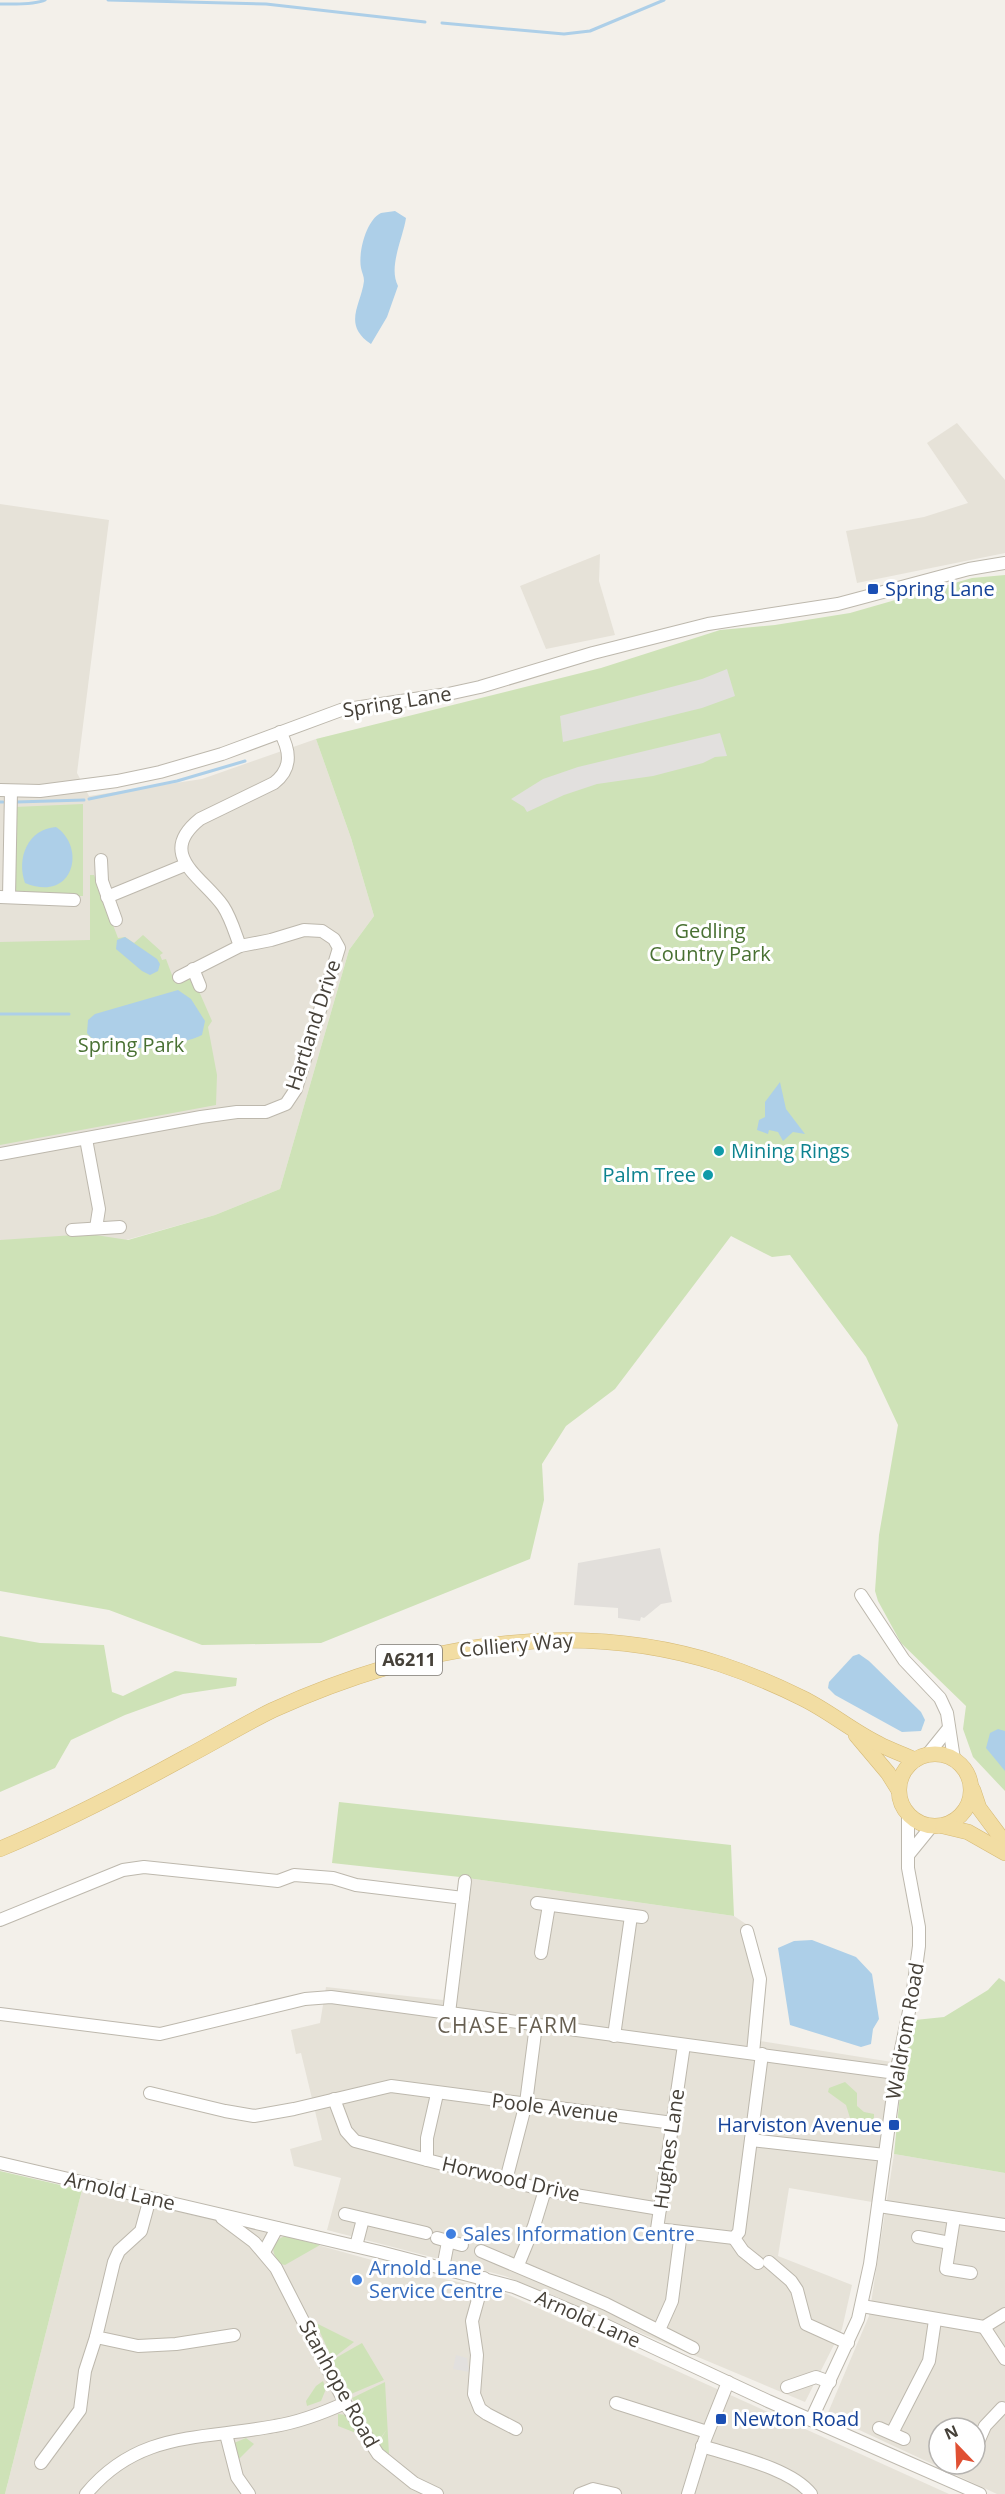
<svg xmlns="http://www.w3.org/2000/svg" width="1005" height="2494" viewBox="0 0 1005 2494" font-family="'Open Sans',sans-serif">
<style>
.residential{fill:#e6e2d8;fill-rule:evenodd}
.industrial{fill:#e2dfdb}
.green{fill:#cee2b7}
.parking{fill:#e2e0de}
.water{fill:#adcfe8}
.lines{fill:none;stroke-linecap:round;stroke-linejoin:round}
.stream{stroke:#adcfe8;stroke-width:3}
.minor-casing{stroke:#bdb8ad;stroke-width:14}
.major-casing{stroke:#d6ba75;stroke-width:16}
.minor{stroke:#fff;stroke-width:12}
.major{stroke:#f2dda3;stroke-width:15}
.transit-dot{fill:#1a4fb4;stroke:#fff;stroke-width:2}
.culture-dot{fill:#0f9aa8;stroke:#fff;stroke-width:2}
.shop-dot{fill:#3f7fe0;stroke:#fff;stroke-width:2}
.labels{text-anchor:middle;stroke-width:6;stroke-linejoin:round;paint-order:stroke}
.shield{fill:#fff;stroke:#7e7a74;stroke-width:1.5}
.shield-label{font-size:18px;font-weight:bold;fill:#464139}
.transit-label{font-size:20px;fill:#164399;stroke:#fff;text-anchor:start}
.street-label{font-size:20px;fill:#464139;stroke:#fff}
.park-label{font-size:20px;fill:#497133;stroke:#fff}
.culture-label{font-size:20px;fill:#0d838f;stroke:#fff;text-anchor:start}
.shop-label{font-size:20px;fill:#366cbe;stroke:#fff;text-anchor:start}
.neighbourhood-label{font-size:21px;letter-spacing:1.5px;fill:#675f51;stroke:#fff}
</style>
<rect width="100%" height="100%" fill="#f3f0ea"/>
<g class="residential">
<path d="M 957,423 L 1005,480 L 1005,553 L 857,583 L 846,531 L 924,517 L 968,503 L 927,443 Z"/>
<path d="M 0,504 L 109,520 L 77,773 L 89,796 L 202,779 L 316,739 L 351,838 L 374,916 L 349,950 L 280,1189 L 215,1215 L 126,1240 L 0,1240 Z"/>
<path d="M 600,554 L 599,581 L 615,635 L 546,649 L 520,586 Z"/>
<path d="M 460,1877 L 734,1916 L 752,1928 L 766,1979 L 760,2041 L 892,2062 L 872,2202 L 789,2188 L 778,2256 L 852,2285 L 842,2329 L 805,2402 L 505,2276 L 327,2230 L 341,2178 L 294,2166 L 290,2149 L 322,2140 L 301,2053 L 296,2054 L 291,2030 L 320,2023 L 326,1987 L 443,2000 Z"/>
<path d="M 894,2154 L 1005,2173 L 1005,2494 L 997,2494 L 827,2415 L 869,2316 ZM 939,2428 L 975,2428 L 975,2464 L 939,2464 Z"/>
<path d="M 82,2190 L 285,2236 L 426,2275 L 500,2291 L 949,2494 L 5,2494 Z"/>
</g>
<path class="industrial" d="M 660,1548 L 672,1602 L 661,1604 L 644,1618 L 641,1617 L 640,1621 L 618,1618 L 618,1608 L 574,1605 L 578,1563 Z"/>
<g class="green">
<path d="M 1005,575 L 1005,1791 L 973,1757 L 963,1729 L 966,1706 L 901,1643 L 878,1601 L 875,1591 L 879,1535 L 898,1425 L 866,1357 L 790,1255 L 772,1257 L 731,1236 L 615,1389 L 566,1426 L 542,1464 L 544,1500 L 530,1559 L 321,1643 L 202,1645 L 109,1610 L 0,1591 L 0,1240 L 89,1234 L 128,1240 L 215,1215 L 280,1189 L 349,950 L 374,916 L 351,838 L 316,739 L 601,668 L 720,630 L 775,625 L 850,613 L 972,578 Z"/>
<path d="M 83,804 L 83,896 L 74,896 L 74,894 L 14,891 L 14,807 Z"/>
<path d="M 90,875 L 94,875 L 118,938 L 125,937 L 134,943 L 143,935 L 163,953 L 160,955 L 162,960 L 166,959 L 175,983 L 189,979 L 198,989 L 212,1021 L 208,1027 L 217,1075 L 216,1105 L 0,1145 L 0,942 L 90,940 Z"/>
<path d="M 0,1636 L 40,1643 L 104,1645 L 112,1692 L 123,1696 L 175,1671 L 237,1678 L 236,1686 L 183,1694 L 125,1715 L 71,1740 L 55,1768 L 0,1792 Z"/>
<path d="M 339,1802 L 731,1845 L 734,1916 L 460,1877 L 332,1863 Z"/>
<path d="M 999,1978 L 1005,1982 L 1005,2173 L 894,2154 L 902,2075 L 915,2020 L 944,2017 L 988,1990 Z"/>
<path d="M 845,2082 L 857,2093 L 857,2106 L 864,2112 L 874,2114 L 874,2118 L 865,2127 L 850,2118 L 846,2105 L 828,2092 L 829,2088 Z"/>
<path d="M 0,2171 L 82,2190 L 5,2494 L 0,2494 Z"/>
<path d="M 285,2236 L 320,2245 L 285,2265 L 281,2264 C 271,2254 269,2242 285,2236 Z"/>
<path d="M 316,2323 L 354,2342 L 332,2359 Z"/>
<path d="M 362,2343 L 384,2380 L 351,2394 L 332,2360 Z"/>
<path d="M 323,2381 L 326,2389 L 321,2401 L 307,2406 L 306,2401 L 316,2386 Z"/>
<path d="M 385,2382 L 389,2454 L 377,2445 L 387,2429 L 377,2443 L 352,2398 Z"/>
<path d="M 338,2414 L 346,2415 L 356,2433 L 338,2426 Z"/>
<path d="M 246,2438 L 254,2444 L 237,2461 L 234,2443 Z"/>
</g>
<g class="parking">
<path d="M 727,669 L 735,696 L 702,708 L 563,742 L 560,716 L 702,679 Z"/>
<path d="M 720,733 L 727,756 L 715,757 L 703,763 L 653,776 L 597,784 L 564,795 L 527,812 L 524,807 L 511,799 L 543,779 L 578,767 Z"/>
<path d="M 456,2355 L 467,2358 L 469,2372 L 453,2369 Z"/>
</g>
<g class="water">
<path d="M 395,211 L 406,218 C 403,238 388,267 398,286 L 387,317 L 371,344 C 342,325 361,305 364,281 C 364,276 362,273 361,268 C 358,253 366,220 381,213 C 385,212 391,212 395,211 Z"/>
<path d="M 56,827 C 87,848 73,903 25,883 C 16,858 28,829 56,827 Z"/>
<path d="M 125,937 L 157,959 L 160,964 L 158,971 L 150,975 L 142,971 L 116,949 L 117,940 Z"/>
<path d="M 178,990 L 191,999 L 205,1021 L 202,1035 C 178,1047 104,1058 87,1033 L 88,1020 L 95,1014 Z"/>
<path d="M 780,1082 L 786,1109 L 805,1134 L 793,1132 L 783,1141 L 778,1132 L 769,1130 L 768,1134 L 757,1130 L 759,1120 L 765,1117 L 765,1102 Z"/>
<path d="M 859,1654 L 869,1661 L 921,1712 L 925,1720 L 921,1731 L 902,1732 L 835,1695 L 828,1688 L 829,1682 L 853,1656 Z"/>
<path d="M 998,1729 L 1005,1731 L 1005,1771 L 986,1748 L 990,1733 Z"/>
<path d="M 812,1940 L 856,1957 L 872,1974 L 879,2019 L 873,2029 L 871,2044 L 861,2047 L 790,2025 L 778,1948 L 794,1941 Z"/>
</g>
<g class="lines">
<g class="stream">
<path d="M 108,0 L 266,4 L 425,22"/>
<path d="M 0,4 C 12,4 36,5 45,0"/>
<path d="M 442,23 L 564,34 L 590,31 L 664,0"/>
<path d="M 89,799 L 177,781 L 245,761"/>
<path d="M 0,802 L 3,802"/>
<path d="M 16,802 L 84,800"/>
<path d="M 0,1014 L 69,1014"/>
</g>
<g class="minor-casing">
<g id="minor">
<path d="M 0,790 L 40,791 L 117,781 L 160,772 L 222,754 L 341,710 L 448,694 L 480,687 L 593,653 L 708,624 L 838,604 L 969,569 L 1005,563"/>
<path d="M 101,860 L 102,881 L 116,920"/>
<path d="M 0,897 L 74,900"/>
<path d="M 9,897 L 11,791"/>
<path d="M 107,897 L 185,865"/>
<path d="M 240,946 C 235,933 231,918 223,906 C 203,877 155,855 200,819 L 274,783 C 292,769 291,752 280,732"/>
<path d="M 193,969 L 200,986"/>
<path d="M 86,1139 L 99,1209 L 96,1228"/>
<path d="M 0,1154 L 201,1117 L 237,1112 L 266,1112 L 286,1104 L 296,1089 L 339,948 L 334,939 L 322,931 L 304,930 L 271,940 L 240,946 L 179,977"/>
<path d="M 72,1230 L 120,1227"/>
<path d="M 861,1595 L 904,1660 L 940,1698 L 947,1713 L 954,1759"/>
<path d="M 928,1754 L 949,1728"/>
<path d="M 909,1854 L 931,1827"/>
<path d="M 537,1903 L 642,1917"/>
<path d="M 0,1920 L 123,1870 L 144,1867 L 278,1881 L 294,1875 L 333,1878 L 356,1885 L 463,1898"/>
<path d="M 747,1931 L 760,1979 L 753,2053"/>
<path d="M 541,1953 L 549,1905"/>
<path d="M 449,2013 L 465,1881"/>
<path d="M 0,2014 L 160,2034 L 305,1999 L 331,1997 L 896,2073"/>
<path d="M 614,2036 L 631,1916"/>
<path d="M 684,2045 L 657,2229 L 734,2238 L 739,2232 L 762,2054"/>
<path d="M 150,2093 L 225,2111 L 254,2116 L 294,2109 L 391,2086 L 673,2123"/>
<path d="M 437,2094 L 427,2138 L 427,2160 L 545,2190 L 660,2209"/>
<path d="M 334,2099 L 346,2131 L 355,2141 L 427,2160"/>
<path d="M 751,2140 L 885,2155"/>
<path d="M 0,2163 L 380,2252 L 514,2287 L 603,2324 L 768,2401 L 980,2494"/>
<path d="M 506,2180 L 526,2103 L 536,2025"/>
<path d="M 150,2198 L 141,2231 L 119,2251 L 114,2262 L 96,2337 L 138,2346 L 176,2344 L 234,2335"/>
<path d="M 879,2206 L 1005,2225"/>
<path d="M 345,2214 L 426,2233"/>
<path d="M 222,2218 L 254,2242 L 276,2268 L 345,2403 L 378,2454 L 414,2483 L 437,2494"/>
<path d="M 954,2218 L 946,2269 L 971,2273"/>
<path d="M 918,2237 L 950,2243"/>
<path d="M 437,2238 L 462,2245"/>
<path d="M 734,2238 L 743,2251 L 758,2263"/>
<path d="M 356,2246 L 363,2219"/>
<path d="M 481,2251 L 606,2304 L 693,2348"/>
<path d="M 264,2252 L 277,2228"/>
<path d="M 769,2262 L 791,2281 L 797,2290 L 806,2324 L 848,2343"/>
<path d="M 518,2265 L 534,2226 L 545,2190"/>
<path d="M 443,2268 L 448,2242"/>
<path d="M 484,2278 L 472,2321 L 477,2355 L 474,2394 L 480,2409 L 487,2414 L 516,2429"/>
<path d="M 862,2306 L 984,2327 L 1005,2314"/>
<path d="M 984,2327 L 1005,2359"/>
<path d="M 659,2330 L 672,2301 L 681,2232"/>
<path d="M 787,2387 L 816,2377 L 830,2382"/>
<path d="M 616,2403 L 707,2432"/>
<path d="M 811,2420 L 858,2319 L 870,2264 L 896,2073 L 912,1997 L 919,1946 L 919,1927 L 908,1868 L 908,1815"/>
<path d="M 879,2428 L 904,2439"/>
<path d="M 892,2433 L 929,2361 L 935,2320"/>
<path d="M 226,2434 L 237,2477 L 249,2494"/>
<path d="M 702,2446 C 733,2456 791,2468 811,2494"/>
<path d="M 975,2449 L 985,2426 L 1002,2408"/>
<path d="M 41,2463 L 80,2410 L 85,2371 L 96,2337"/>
<path d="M 86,2494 C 139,2430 202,2440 275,2426 C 299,2422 323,2413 345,2403"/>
<path d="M 580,2494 L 593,2489 L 615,2494"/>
<path d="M 688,2494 L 704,2442 L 728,2382"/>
</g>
</g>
<g class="major-casing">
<g id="major">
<path d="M 856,1735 L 888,1773 L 898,1789"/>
<circle cx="935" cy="1790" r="36"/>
<path d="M 973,1790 L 979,1808 L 1005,1843"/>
<path d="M 943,1826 L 968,1832 L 1005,1853"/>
<path d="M 0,1849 C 64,1822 126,1790 186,1757 C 215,1742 244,1724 273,1710 C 414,1646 570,1616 720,1664 C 747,1673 776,1685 802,1698 C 829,1711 852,1731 879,1744 C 890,1750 903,1754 915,1760"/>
</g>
</g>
<use href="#minor" class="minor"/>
<use href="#major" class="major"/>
</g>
<g class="transit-dot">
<rect x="867" y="583" width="12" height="12" rx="3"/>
<rect x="888" y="2119" width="12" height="12" rx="3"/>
<rect x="715" y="2413" width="12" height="12" rx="3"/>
</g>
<g class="culture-dot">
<circle cx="719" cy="1151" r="6"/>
<circle cx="708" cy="1175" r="6"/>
</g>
<g class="shop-dot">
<circle cx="451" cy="2234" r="6"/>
<circle cx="357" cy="2280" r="6"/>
</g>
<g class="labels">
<rect class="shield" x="376" y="1645" width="66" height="30" rx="4.5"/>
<g class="shield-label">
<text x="409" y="1666">A6211</text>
</g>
<g class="transit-label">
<text x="885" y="596">Spring Lane</text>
<text x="882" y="2132" text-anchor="end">Harviston Avenue</text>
<text x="733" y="2426">Newton Road</text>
</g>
<g class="street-label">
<text transform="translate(397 702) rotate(-9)" y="7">Spring Lane</text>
<text transform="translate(313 1025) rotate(-72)" y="7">Hartland Drive</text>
<text transform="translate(516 1645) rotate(-5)" y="7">Colliery Way</text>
<text transform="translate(905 2031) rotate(-80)" y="7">Waldrom Road</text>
<text transform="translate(555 2108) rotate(7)" y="7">Poole Avenue</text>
<text transform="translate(669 2149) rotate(-82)" y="7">Hughes Lane</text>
<text transform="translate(511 2179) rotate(13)" y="7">Horwood Drive</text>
<text transform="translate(120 2191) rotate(13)" y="7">Arnold Lane</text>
<text transform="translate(588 2319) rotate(24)" y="7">Arnold Lane</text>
<text transform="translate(339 2384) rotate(61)" y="7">Stanhope Road</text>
</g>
<g class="park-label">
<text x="710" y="938">Gedling<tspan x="710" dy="23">Country Park</tspan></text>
<text x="131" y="1052">Spring Park</text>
</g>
<g class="culture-label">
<text x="731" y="1158">Mining Rings</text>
<text x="696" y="1182" text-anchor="end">Palm Tree</text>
</g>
<g class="shop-label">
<text x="463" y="2241">Sales Information Centre</text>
<text x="369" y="2275">Arnold Lane<tspan x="369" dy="23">Service Centre</tspan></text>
</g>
<g class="neighbourhood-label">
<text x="508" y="2033">CHASE FARM</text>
</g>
</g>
<g transform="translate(957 2446) rotate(337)"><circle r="28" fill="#ffffff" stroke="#b5b3b0" stroke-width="1.5"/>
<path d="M0-4.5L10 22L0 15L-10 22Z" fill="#e05033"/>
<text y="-9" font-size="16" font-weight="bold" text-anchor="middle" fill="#464139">N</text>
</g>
</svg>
